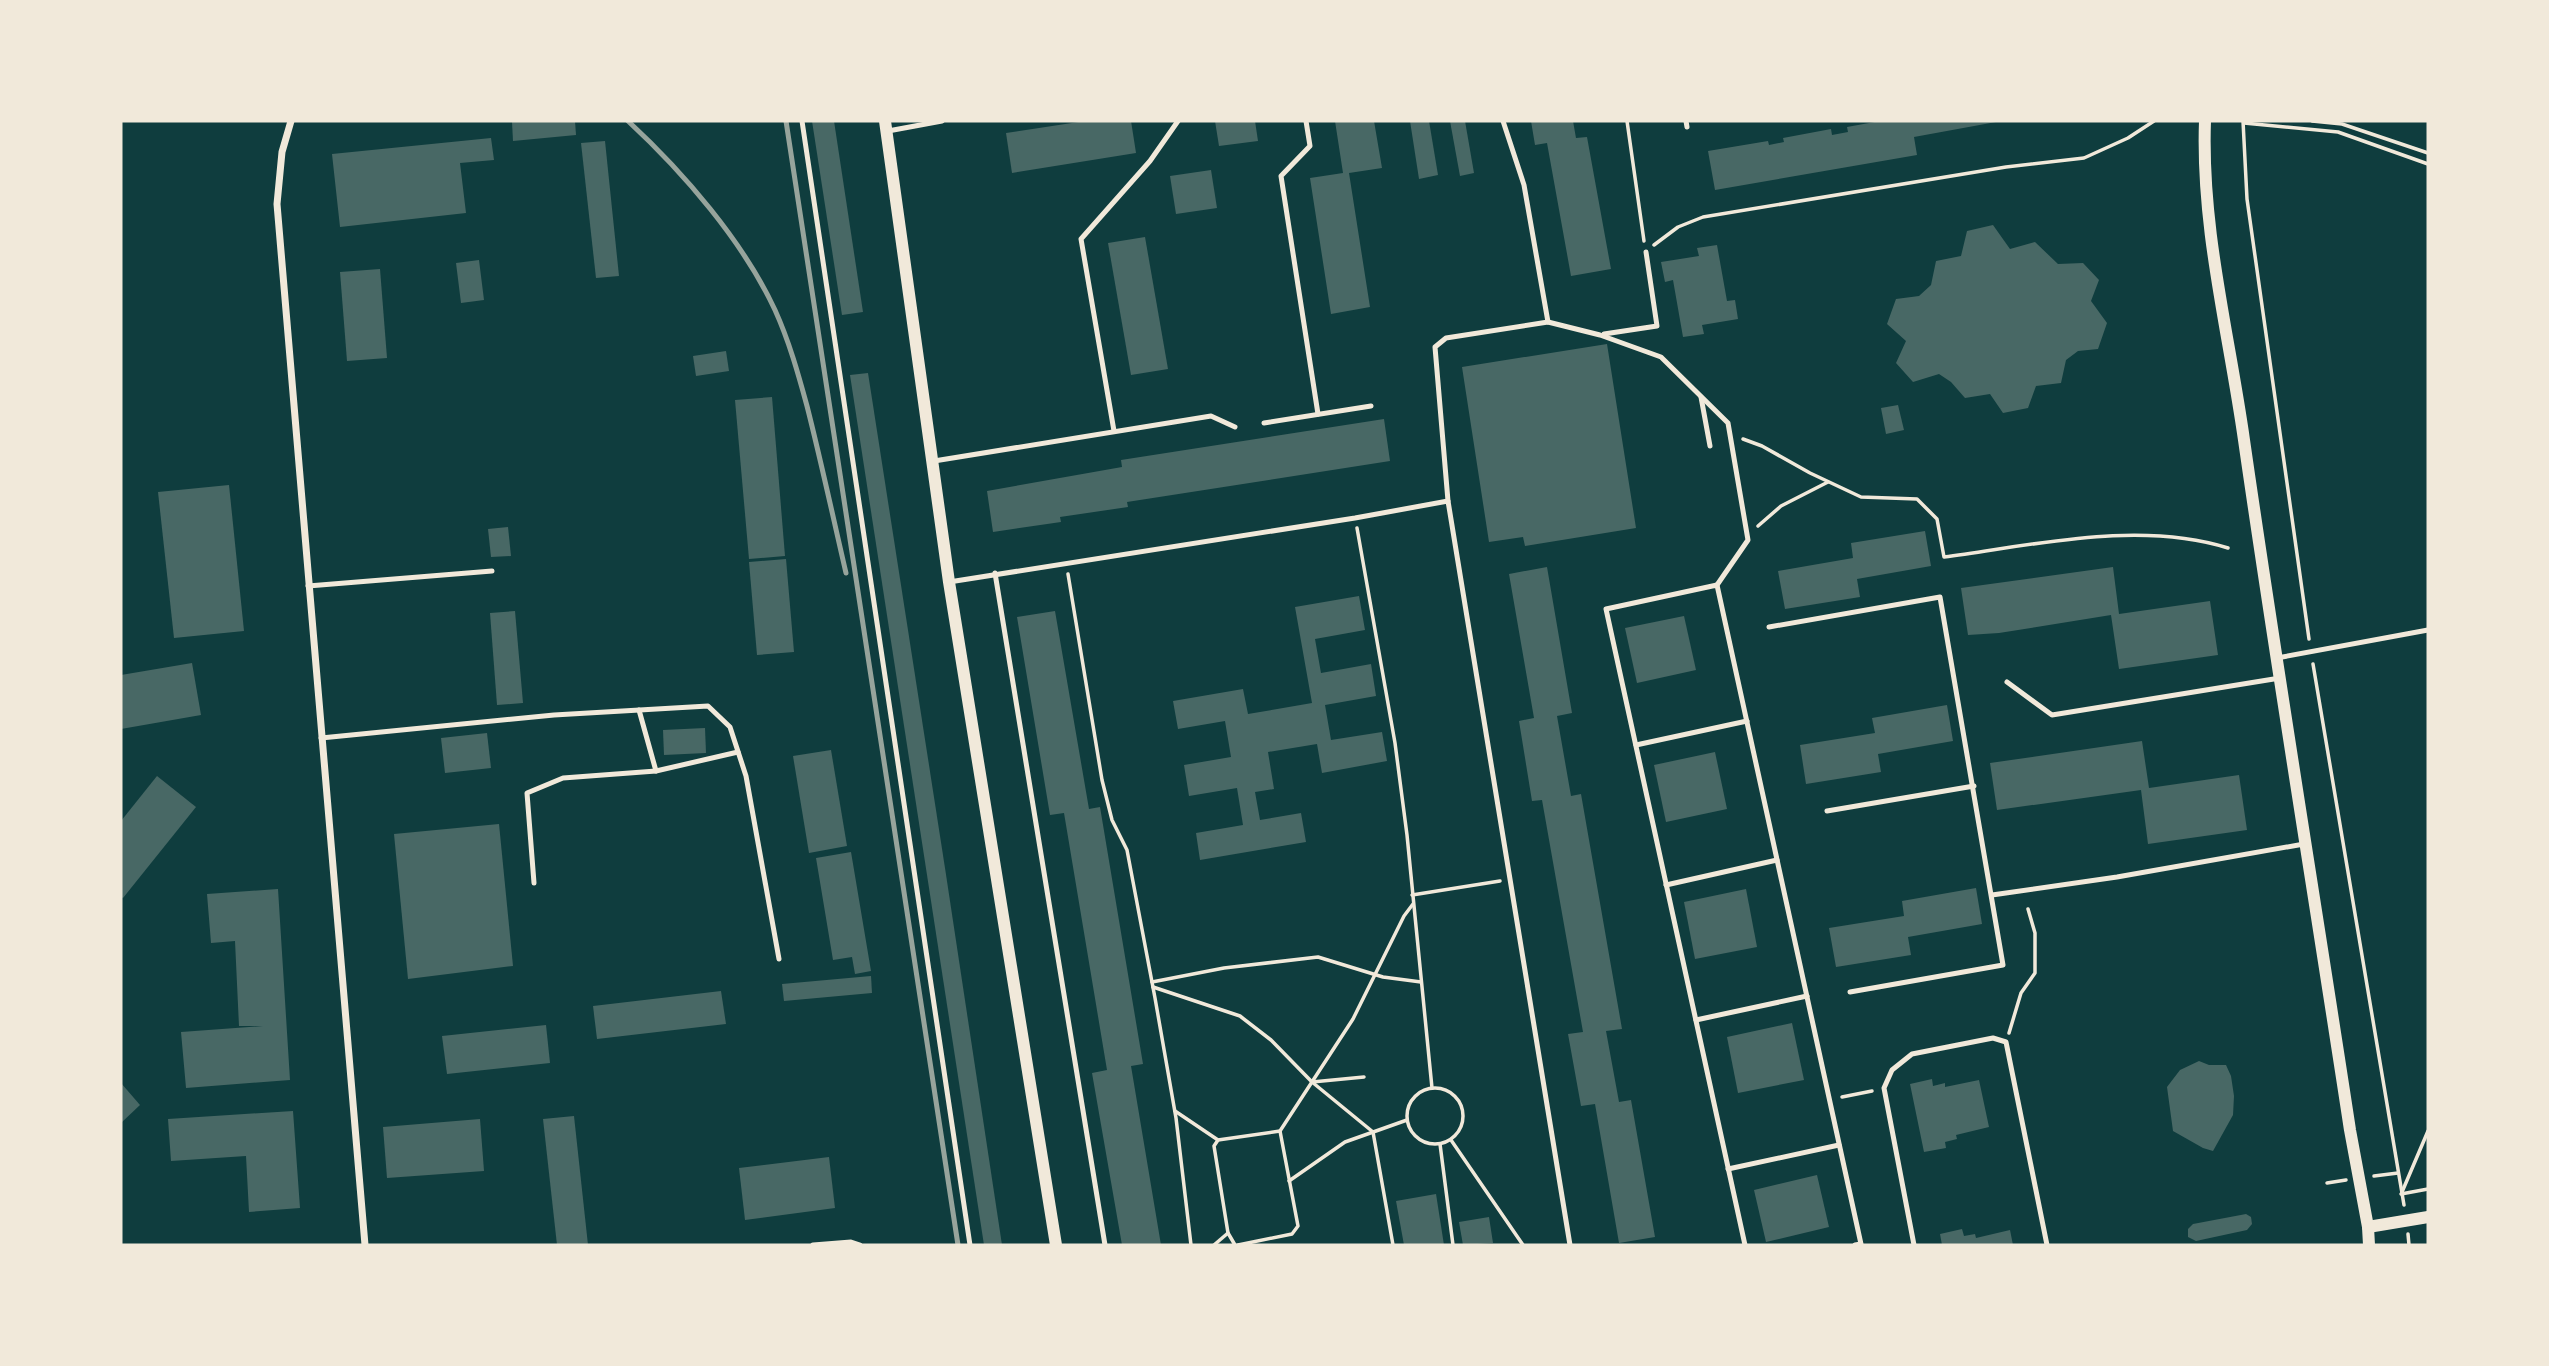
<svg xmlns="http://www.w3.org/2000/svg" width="2549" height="1366" viewBox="0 0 2549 1366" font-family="'Fira Sans Condensed',sans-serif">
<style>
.building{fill:#486865}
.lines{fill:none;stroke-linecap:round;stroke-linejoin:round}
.path{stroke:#f1e9da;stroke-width:3.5}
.service{stroke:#f1e9da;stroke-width:5}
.minor{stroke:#f1e9da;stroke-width:7}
.tertiary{stroke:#f1e9da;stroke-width:12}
.rail{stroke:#97a49c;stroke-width:5}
</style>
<rect width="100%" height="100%" fill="#0f3d3e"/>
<g class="building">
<path d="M 527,121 L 575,121 L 576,135 L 513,141 L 512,122 Z"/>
<path d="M 812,121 L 834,121 L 863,312 L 842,315 Z"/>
<path d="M 1085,121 L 1131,121 L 1136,153 L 1012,173 L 1006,133 Z"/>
<path d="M 1215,121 L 1255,121 L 1258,141 L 1219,146 Z"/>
<path d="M 1335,121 L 1374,121 L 1382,168 L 1349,173 L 1370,307 L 1331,314 L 1310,178 L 1343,173 Z"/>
<path d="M 1410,121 L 1429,121 L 1438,175 L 1419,179 Z"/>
<path d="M 1450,121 L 1465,121 L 1474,173 L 1460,176 Z"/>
<path d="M 1531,121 L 1573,121 L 1576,138 L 1587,137 L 1611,269 L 1571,276 L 1547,143 L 1535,145 Z"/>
<path d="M 1880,121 L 1996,122 L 1914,137 L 1917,155 L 1715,190 L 1708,151 L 1768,141 L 1769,145 L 1784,142 L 1783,138 L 1831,129 L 1832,135 L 1848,132 L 1847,127 Z"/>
<path d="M 491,138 L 494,160 L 460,163 L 466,213 L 340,227 L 332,154 Z"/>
<path d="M 605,141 L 619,276 L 596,278 L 581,143 Z"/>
<path d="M 1211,170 L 1217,208 L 1176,214 L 1170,176 Z"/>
<path d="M 1993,225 L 2010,249 L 2035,242 L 2058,264 L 2083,263 L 2099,280 L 2091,301 L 2107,323 L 2098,349 L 2078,351 L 2066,360 L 2061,383 L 2036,386 L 2028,408 L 2003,413 L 1990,394 L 1965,398 L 1951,382 L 1939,374 L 1913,382 L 1896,363 L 1906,341 L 1887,324 L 1896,299 L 1919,296 L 1931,285 L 1936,261 L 1961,256 L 1967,231 Z"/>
<path d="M 1145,237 L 1168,369 L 1131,375 L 1108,243 Z"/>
<path d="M 1717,245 L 1727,301 L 1735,300 L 1738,319 L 1702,325 L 1704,334 L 1683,337 L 1673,280 L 1665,282 L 1661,262 L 1699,256 L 1697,248 Z"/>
<path d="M 479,260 L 484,300 L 461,303 L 456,263 Z"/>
<path d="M 380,269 L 387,358 L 347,361 L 340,272 Z"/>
<path d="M 1607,344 L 1636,528 L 1525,546 L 1523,537 L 1489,542 L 1462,367 Z"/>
<path d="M 726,351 L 729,371 L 696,376 L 693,356 Z"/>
<path d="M 868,373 L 945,868 L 1002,1245 L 984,1245 L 850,375 Z"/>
<path d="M 772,397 L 785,556 L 749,559 L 735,400 Z"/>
<path d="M 1898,405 L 1904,430 L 1886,434 L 1881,408 Z"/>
<path d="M 1384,419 L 1390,461 L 1127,502 L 1128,507 L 1060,517 L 1061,522 L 993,532 L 987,491 L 1122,467 L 1121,460 Z"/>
<path d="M 229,485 L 244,631 L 174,638 L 158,492 Z"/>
<path d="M 508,527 L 511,556 L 491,557 L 488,529 Z"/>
<path d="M 1925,531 L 1931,566 L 1857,579 L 1860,597 L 1785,609 L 1778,571 L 1853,558 L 1851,543 Z"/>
<path d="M 786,559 L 794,652 L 757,655 L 749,562 Z"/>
<path d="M 1547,567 L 1572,713 L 1557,716 L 1571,796 L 1581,794 L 1622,1029 L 1606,1031 L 1619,1102 L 1631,1100 L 1655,1237 L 1619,1243 L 1595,1104 L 1581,1106 L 1568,1034 L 1583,1032 L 1542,800 L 1532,801 L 1519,721 L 1534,718 L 1509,574 Z"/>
<path d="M 2113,567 L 2119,614 L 2210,601 L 2218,655 L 2119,669 L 2111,615 L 1999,633 L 1968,635 L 1961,588 Z"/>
<path d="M 1359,596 L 1365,630 L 1315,639 L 1321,673 L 1371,664 L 1376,696 L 1325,705 L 1331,740 L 1382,732 L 1387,761 L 1322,773 L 1317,744 L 1268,752 L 1274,789 L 1255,792 L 1260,820 L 1301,813 L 1306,842 L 1200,860 L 1196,833 L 1243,825 L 1237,788 L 1189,796 L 1184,765 L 1231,757 L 1225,721 L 1178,729 L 1173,701 L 1243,689 L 1248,714 L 1312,703 L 1295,607 Z"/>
<path d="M 515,611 L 523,703 L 497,705 L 490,613 Z"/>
<path d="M 1055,611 L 1089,809 L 1100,807 L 1143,1064 L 1131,1066 L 1161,1245 L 1122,1245 L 1092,1073 L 1107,1070 L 1064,813 L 1050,815 L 1017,617 Z"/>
<path d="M 1684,616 L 1696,670 L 1637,683 L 1625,628 Z"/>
<path d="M 192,663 L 201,715 L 121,729 L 121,675 Z"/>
<path d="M 1947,705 L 1953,741 L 1878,754 L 1881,772 L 1806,784 L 1800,745 L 1875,733 L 1872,718 Z"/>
<path d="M 705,728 L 706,753 L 664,755 L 663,730 Z"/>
<path d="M 487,733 L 491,768 L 445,773 L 441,738 Z"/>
<path d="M 2142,741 L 2149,788 L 2239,775 L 2247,830 L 2148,844 L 2141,790 L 1997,810 L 1990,763 Z"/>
<path d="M 831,750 L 847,846 L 809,853 L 793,756 Z"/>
<path d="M 1715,752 L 1727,809 L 1666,822 L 1654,765 Z"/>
<path d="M 157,776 L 196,807 L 123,898 L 121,897 L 121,821 Z"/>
<path d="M 499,824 L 513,966 L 408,979 L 394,834 Z"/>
<path d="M 851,852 L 871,971 L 855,974 L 852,957 L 833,960 L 816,858 Z"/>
<path d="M 1976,888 L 1982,924 L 1908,937 L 1911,955 L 1836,967 L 1829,928 L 1904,916 L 1902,901 Z"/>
<path d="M 278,889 L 290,1080 L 186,1088 L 181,1032 L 263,1026 L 239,1026 L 235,941 L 211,943 L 207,894 Z"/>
<path d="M 1746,889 L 1757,947 L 1695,959 L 1684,902 Z"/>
<path d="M 871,976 L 872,993 L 784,1001 L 782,984 Z"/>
<path d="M 721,991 L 726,1024 L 597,1039 L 593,1006 Z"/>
<path d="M 1792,1023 L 1804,1080 L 1738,1093 L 1727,1037 Z"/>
<path d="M 546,1025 L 550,1063 L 447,1074 L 442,1036 Z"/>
<path d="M 2199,1061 L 2209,1065 L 2226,1065 L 2231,1076 L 2234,1096 L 2233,1115 L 2213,1151 L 2203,1148 L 2173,1131 L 2167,1087 L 2180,1070 Z"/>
<path d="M 1932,1079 L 1933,1086 L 1945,1083 L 1945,1087 L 1979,1080 L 1989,1127 L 1956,1135 L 1957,1139 L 1945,1142 L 1946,1148 L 1924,1152 L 1910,1084 Z"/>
<path d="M 121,1083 L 140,1105 L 121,1123 Z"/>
<path d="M 293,1111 L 300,1208 L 249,1212 L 246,1156 L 171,1161 L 168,1119 Z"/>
<path d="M 574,1116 L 588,1245 L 557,1245 L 543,1119 Z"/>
<path d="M 480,1119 L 484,1171 L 387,1178 L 383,1127 Z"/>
<path d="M 829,1157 L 835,1208 L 745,1220 L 739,1168 Z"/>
<path d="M 1817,1175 L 1829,1227 L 1766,1242 L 1754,1190 Z"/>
<path d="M 1436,1194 L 1444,1245 L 1404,1245 L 1396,1201 Z"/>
<path d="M 2246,1214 L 2251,1217 L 2252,1224 L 2247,1230 L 2196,1241 L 2188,1237 L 2188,1229 L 2193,1224 Z"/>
<path d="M 1489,1217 L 1493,1243 L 1463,1245 L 1459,1222 Z"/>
<path d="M 1962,1229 L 1964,1236 L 1975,1234 L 1976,1238 L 2010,1230 L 2013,1245 L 1942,1245 L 1940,1234 Z"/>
</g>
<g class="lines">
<g class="path">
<path d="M 1627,121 L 1644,241"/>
<path d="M 2243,121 L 2247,199 L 2309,639"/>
<path d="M 2312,121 L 2342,124 L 2428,153"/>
<path d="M 2244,123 L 2338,132 L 2428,164"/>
<path d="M 1654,245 L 1678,227 L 1703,217 L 2006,167 L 2084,158 L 2128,138 L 2154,121"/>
<path d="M 1743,439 L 1762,446 L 1810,473 L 1861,497 L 1917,499 L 1937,519 L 1944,557 C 2035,545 2139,520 2228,548"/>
<path d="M 1758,526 L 1781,506 L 1828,482"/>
<path d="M 1357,528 L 1395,743 L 1407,835 L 1432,1088"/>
<path d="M 1068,574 L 1102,780 L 1112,820 L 1127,850 L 1155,998 L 1176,1118 L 1191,1245"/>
<path d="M 2313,664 L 2404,1205"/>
<path d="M 1412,895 L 1500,881"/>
<path d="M 1152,982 L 1224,968 L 1318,957 L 1383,977 L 1421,982"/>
<path d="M 1153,987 L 1240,1016 L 1271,1040 L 1312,1082 L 1373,1132 L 1393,1245"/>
<path d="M 2009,1033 L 2021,993 L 2035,973 L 2035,933 L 2028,909"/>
<path d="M 1312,1082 L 1364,1077"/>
<circle cx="1435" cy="1116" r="28"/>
<path d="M 1842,1097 L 1872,1091"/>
<path d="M 1175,1111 L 1218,1140"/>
<path d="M 1280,1131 L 1353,1019 L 1404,916 L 1413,904"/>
<path d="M 1451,1140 L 1523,1245"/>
<path d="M 1440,1144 L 1453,1245"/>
<path d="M 2374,1176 L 2398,1173"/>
<path d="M 1289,1181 L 1345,1142 L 1407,1120"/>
<path d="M 2327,1183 L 2346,1180"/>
<path d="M 2402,1192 L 2428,1131"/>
<path d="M 2401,1194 L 2428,1189"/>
<path d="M 2408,1234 L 2409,1245"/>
<path d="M 1214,1245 L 1228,1233"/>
<path d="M 1235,1245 L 1228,1233 L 1214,1146 L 1218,1140 L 1280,1131 L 1298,1226 L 1292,1234 L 1238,1245"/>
</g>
<g class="service">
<path d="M 802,121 L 970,1245"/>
<path d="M 1306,121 L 1310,146 L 1281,176 L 1318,414"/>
<path d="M 1503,121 L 1524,185 L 1548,322"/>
<path d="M 1686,121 L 1687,127"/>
<path d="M 888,131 L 942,121"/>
<path d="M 1604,334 L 1657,326 L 1646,252"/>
<path d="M 1701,397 L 1710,446"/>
<path d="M 1264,423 L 1371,406"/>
<path d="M 1114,431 L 1081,239 L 1150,161 L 1178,121"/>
<path d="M 934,461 L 1211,416 L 1235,427"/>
<path d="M 1448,501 L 1435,347 L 1446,338 L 1548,322 L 1600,335 L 1661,357 L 1728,423 L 1748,540 L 1717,585"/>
<path d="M 995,573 L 1105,1245"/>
<path d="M 949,582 L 1355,518 L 1448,501 L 1570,1245"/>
<path d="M 308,586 L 492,571"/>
<path d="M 1769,627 L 1940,597 L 2003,965 L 1850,992"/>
<path d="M 2277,658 L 2428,630"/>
<path d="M 2007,682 L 2052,715 L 2280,678"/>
<path d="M 639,710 L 656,771"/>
<path d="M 321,738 L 554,715 L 708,706 L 730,727 L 746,776 L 779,959"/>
<path d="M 1636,745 L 1747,721"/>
<path d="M 1827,811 L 1974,786"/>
<path d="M 534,883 L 527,793 L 563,778 L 656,771 L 738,752"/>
<path d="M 1666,885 L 1777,860"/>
<path d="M 1992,895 L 2117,877 L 2304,844"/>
<path d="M 1696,1020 L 1807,996"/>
<path d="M 1728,1169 L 1839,1145"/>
<path d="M 813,1245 L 851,1242 L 860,1245"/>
<path d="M 1745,1245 L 1606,609 L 1717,585 L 1861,1244 L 1855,1245"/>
<path d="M 1914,1245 L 1884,1088 L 1892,1070 L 1912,1054 L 1993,1038 L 2006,1042 L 2047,1245"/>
</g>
<path class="minor" d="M 291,121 L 282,152 L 277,204 L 365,1245"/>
<g class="tertiary">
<path d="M 885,121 L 949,582 L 1056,1245"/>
<path d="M 2205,121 C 2201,229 2229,333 2244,440 C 2277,670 2315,900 2350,1130 L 2368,1227 L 2369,1245"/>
<path d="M 2368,1227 L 2428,1217"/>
</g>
<g class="rail">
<path d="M 628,121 C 683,172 743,241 775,310 C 789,341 798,373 807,406 C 821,461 833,517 846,573"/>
<path d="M 786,121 L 958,1245"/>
</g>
</g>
<rect width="2549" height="1366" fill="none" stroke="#f1e9da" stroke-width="245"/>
</svg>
